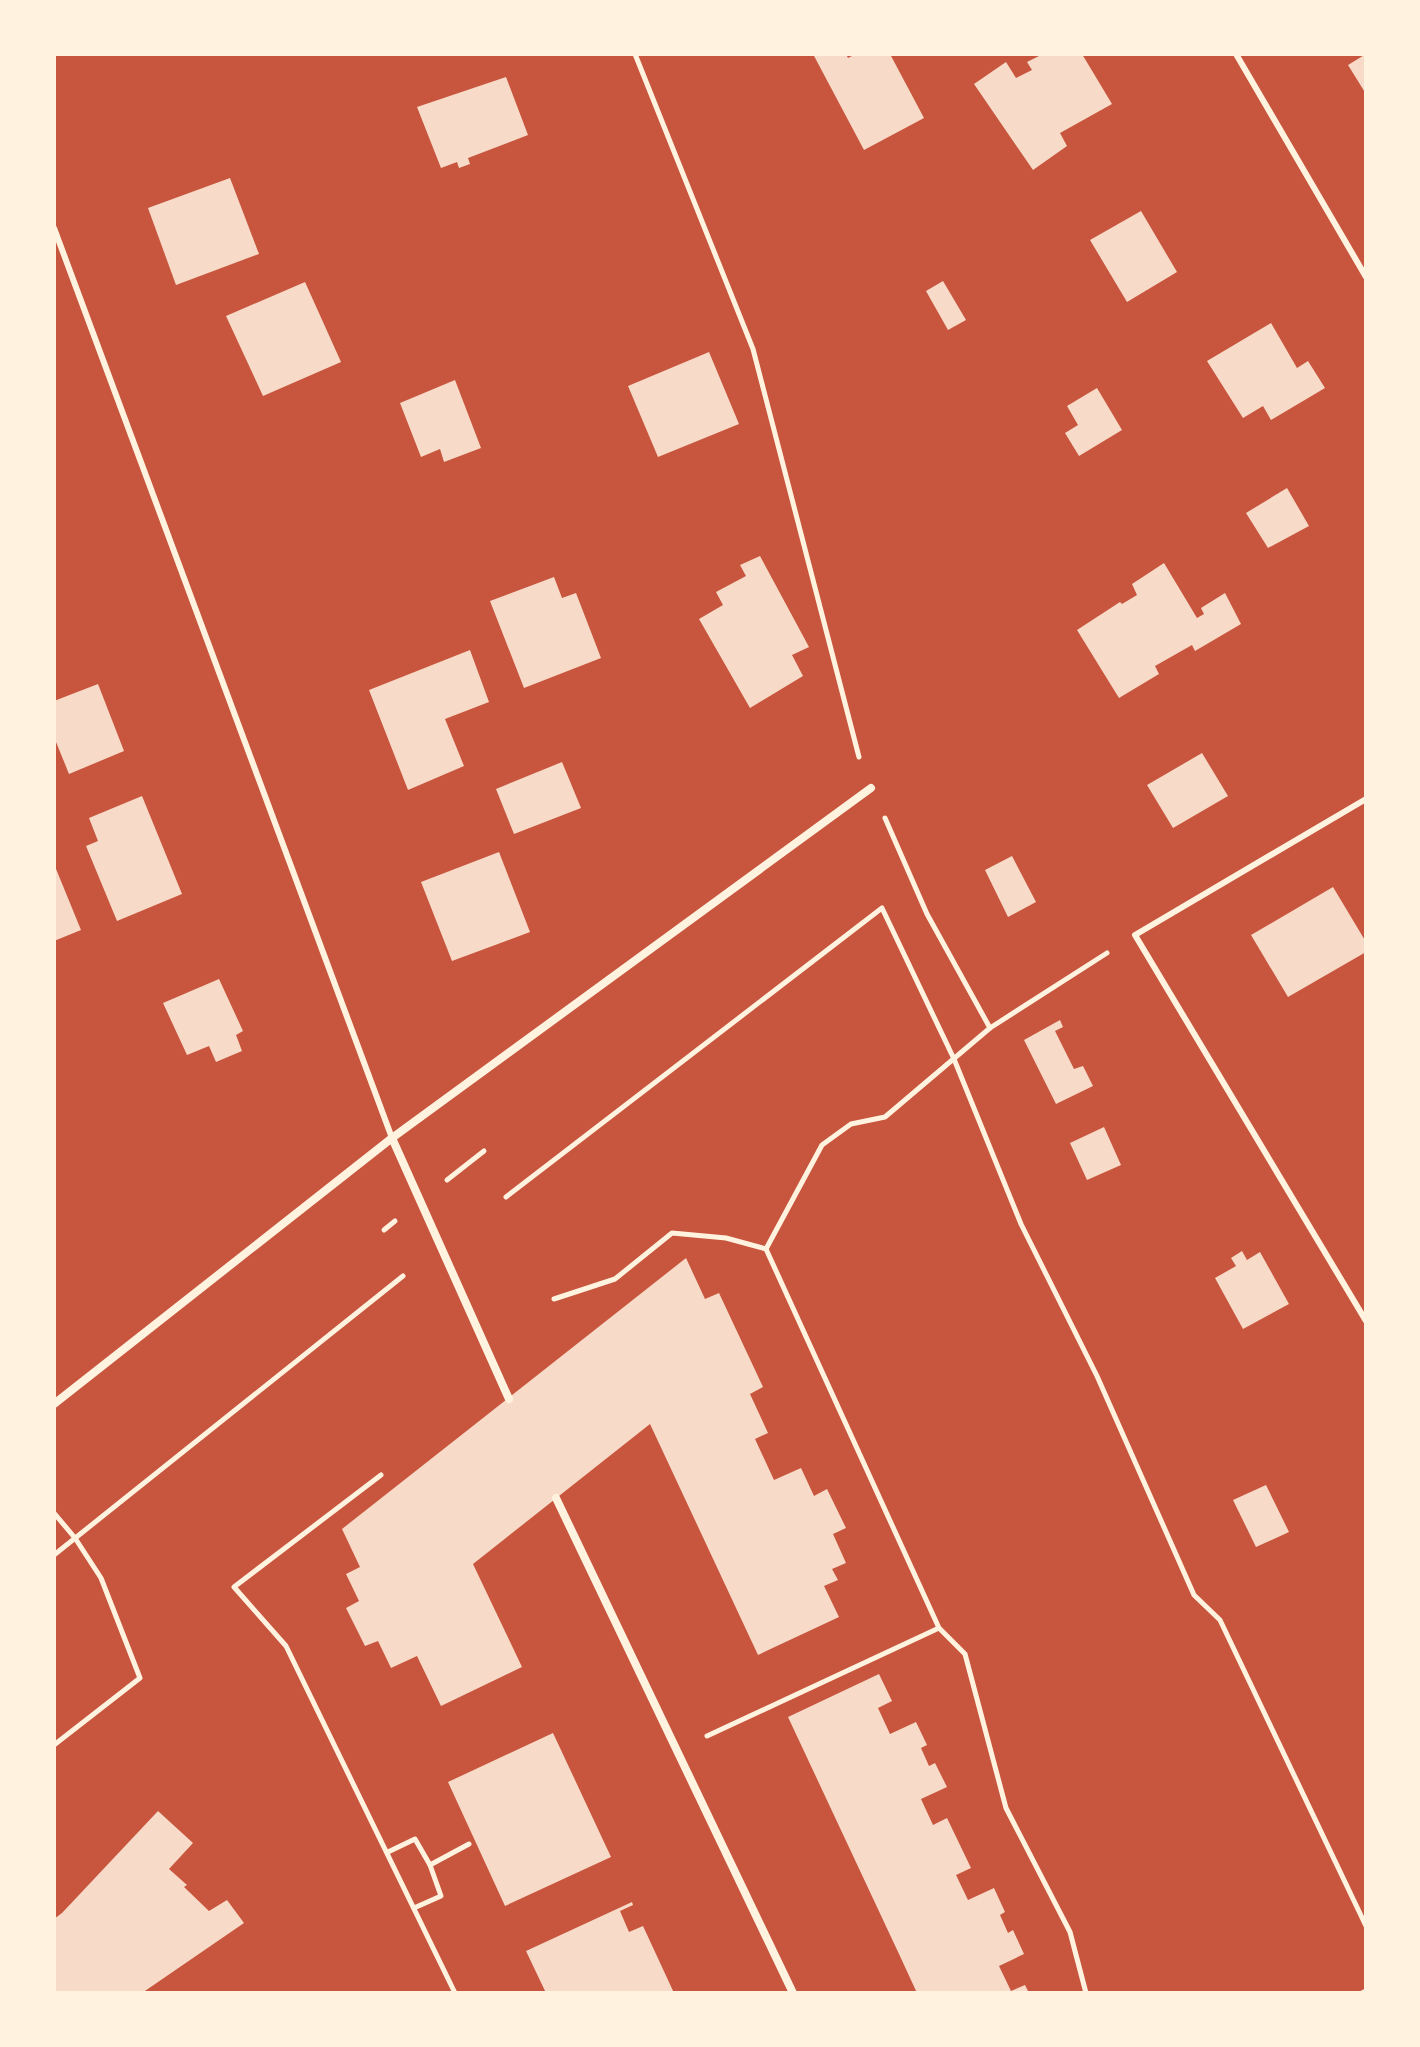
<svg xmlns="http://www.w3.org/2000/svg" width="1420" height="2047" viewBox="0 0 1420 2047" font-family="'Noto Sans',sans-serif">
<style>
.building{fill:#f7dbc8}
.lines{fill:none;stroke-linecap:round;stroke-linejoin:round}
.path{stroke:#fff3e0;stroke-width:5}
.service{stroke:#fff3e0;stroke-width:6}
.minor{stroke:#fff3e0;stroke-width:8}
</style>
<rect width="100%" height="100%" fill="#c8553d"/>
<g class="building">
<path d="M 813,54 L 846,54 L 848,58 L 856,54 L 890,54 L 924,118 L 864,150 Z"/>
<path d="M 1043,54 L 1082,54 L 1112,104 L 1060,133 L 1067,146 L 1033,170 L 974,84 L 1006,62 L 1016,78 L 1032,70 L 1027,62 Z"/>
<path d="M 1366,54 L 1366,94 L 1348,65 Z"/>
<path d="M 506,77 L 528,135 L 468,158 L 470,164 L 459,168 L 457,162 L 441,168 L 417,107 Z"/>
<path d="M 230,178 L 259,254 L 176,285 L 148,208 Z"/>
<path d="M 1141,211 L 1177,272 L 1127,302 L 1090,240 Z"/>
<path d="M 943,281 L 966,320 L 948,330 L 926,291 Z"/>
<path d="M 305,282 L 341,362 L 263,396 L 226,316 Z"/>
<path d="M 1271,323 L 1297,368 L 1308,361 L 1325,388 L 1271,420 L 1263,406 L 1243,418 L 1207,361 Z"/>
<path d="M 709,352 L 739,424 L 658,457 L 628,386 Z"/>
<path d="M 455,380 L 481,448 L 444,462 L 440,449 L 421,457 L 400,403 Z"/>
<path d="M 1097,388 L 1122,430 L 1079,456 L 1065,433 L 1078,425 L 1067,406 Z"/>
<path d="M 1287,488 L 1309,526 L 1268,548 L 1246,513 Z"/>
<path d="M 760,556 L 809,647 L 792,655 L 803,676 L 750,708 L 699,619 L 723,605 L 716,592 L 746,576 L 740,565 Z"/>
<path d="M 1164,563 L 1197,618 L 1204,614 L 1201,608 L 1225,593 L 1241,624 L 1195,651 L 1192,645 L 1155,666 L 1159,674 L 1119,698 L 1077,630 L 1120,602 L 1122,604 L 1137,595 L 1132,584 Z"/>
<path d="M 554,577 L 562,598 L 576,593 L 601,658 L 524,688 L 490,601 Z"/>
<path d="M 470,650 L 489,702 L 445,719 L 464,766 L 408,790 L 369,690 Z"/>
<path d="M 98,684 L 124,751 L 69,774 L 54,737 L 54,701 Z"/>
<path d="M 1202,753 L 1228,796 L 1173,828 L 1147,785 Z"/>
<path d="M 562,762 L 581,808 L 514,834 L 496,789 Z"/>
<path d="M 142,796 L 182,894 L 117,921 L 86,846 L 98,841 L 89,818 Z"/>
<path d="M 499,852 L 530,932 L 452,961 L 421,882 Z"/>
<path d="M 1012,856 L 1036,902 L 1008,917 L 985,870 Z"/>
<path d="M 54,864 L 81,930 L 54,941 Z"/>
<path d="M 1333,887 L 1366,942 L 1366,952 L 1288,997 L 1251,935 Z"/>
<path d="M 219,979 L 243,1031 L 236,1035 L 242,1051 L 216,1062 L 209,1046 L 187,1055 L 163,1003 Z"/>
<path d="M 1060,1020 L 1063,1027 L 1055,1031 L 1074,1069 L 1083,1066 L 1093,1086 L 1056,1104 L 1024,1040 Z"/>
<path d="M 1104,1127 L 1121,1165 L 1087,1180 L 1070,1143 Z"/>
<path d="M 1242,1251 L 1247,1260 L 1260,1252 L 1289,1304 L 1243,1329 L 1215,1278 L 1236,1266 L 1231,1258 Z"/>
<path d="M 686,1258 L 705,1299 L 719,1293 L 763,1387 L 750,1394 L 768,1433 L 755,1439 L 774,1480 L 801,1468 L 814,1496 L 827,1489 L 846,1528 L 833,1534 L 846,1563 L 832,1569 L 838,1580 L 824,1586 L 839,1617 L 758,1655 L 650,1424 L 473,1564 L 522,1667 L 441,1706 L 417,1656 L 391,1668 L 378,1641 L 365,1646 L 346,1608 L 359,1601 L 346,1574 L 360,1567 L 342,1529 Z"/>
<path d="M 1266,1485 L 1289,1532 L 1256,1547 L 1233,1500 Z"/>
<path d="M 879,1674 L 892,1701 L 878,1708 L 890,1734 L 916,1722 L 927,1745 L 921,1748 L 929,1766 L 935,1763 L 947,1787 L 921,1799 L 933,1825 L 947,1818 L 971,1868 L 956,1875 L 968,1900 L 994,1888 L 1005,1912 L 1000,1915 L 1008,1933 L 1013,1930 L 1024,1954 L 999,1966 L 1011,1991 L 1025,1985 L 1029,1993 L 917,1993 L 899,1954 L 788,1717 Z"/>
<path d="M 553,1733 L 611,1857 L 505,1906 L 448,1782 Z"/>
<path d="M 158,1811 L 193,1843 L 169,1869 L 187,1885 L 184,1887 L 209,1911 L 227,1900 L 244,1923 L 142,1993 L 54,1993 L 54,1919 L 62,1913 Z"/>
<path d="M 632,1902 L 633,1905 L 620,1911 L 629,1932 L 643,1926 L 674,1993 L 546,1993 L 526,1951 Z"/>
</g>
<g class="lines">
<g class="path">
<path d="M 635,54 L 753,349 L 859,757"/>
<path d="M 885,818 L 927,914 L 990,1028"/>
<path d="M 447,1180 L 484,1151"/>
<path d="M 506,1197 L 882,908 L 954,1059 L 1021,1224 L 1097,1376 L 1194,1595 L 1220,1620 L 1366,1926"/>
<path d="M 384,1230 L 395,1221"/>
<path d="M 766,1249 L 822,1145 L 851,1124 L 885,1117 L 990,1028 L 1107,953"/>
<path d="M 554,1299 L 615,1279 L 672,1233 L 726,1238 L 766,1249 L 939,1628 L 965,1654 L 1006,1808 L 1070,1932 L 1086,1993"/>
<path d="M 381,1475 L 234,1587 L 286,1646 L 455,1993"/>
<path d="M 54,1513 L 75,1538 L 101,1578 L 140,1678 L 54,1745"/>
<path d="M 54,1555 L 403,1276"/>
<path d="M 707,1736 L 939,1628"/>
<path d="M 388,1852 L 415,1839 L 430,1865 L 469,1844"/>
<path d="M 414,1908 L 441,1896 L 430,1865"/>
<path d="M 1362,1993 L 1366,1991"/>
</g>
<g class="service">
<path d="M 1236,54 L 1366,277"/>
<path d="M 54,228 L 392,1138"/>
<path d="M 1366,799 L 1135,935 L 1366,1321"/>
</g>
<g class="minor">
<path d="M 392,1138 L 509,1399"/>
<path d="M 54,1404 L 392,1138 L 871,788"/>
<path d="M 556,1498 L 793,1993"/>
</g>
</g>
<rect width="1420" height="2047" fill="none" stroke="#fff3e0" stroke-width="112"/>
</svg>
